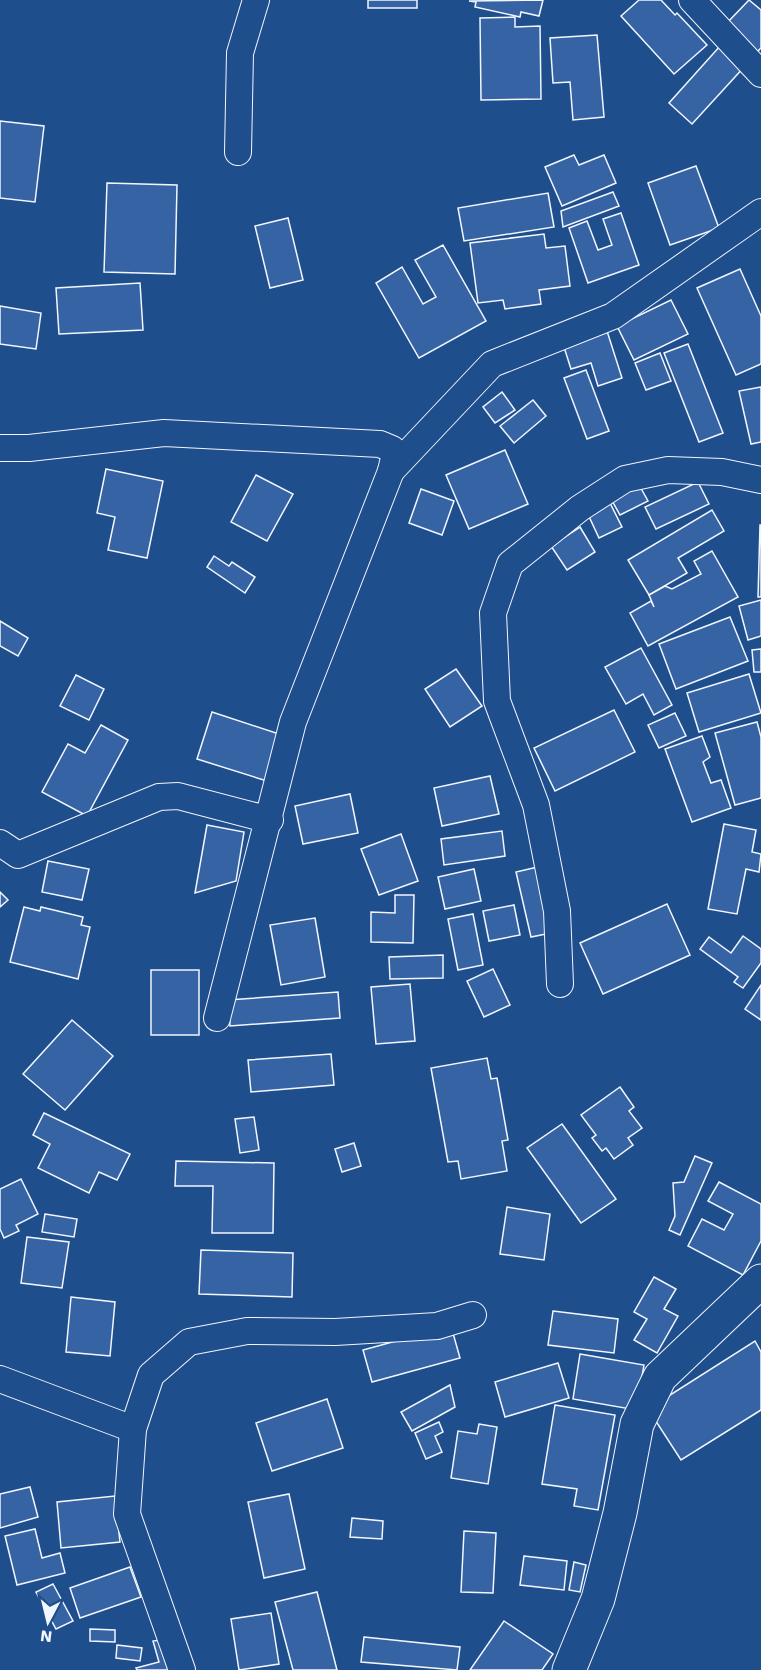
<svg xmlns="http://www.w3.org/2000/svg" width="761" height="1670" viewBox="0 0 761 1670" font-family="'Work Sans',sans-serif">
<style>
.building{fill:#3563a3;stroke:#f2f6ff;stroke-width:1.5}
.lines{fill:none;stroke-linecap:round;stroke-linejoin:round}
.minor-casing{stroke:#f2f6ff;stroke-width:28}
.tertiary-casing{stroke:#f2f6ff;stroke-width:35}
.minor{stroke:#1f4e8c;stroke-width:26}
.tertiary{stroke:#1f4e8c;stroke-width:33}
</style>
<rect width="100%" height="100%" fill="#1f4e8c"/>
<g class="building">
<rect x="368" y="0" width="49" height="8"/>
<path d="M 543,0 L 539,16 L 521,12 L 520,17 L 475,7 L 476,2 L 469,1 Z"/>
<path d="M 639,0 L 661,0 L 675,15 L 677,13 L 707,45 L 674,74 L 621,16 Z"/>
<path d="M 749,0 L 761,10 L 761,48 L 756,53 L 726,24 Z"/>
<path d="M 515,17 L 515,27 L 540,26 L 541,99 L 481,100 L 480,18 Z"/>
<path d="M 597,35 L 604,117 L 573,120 L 570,82 L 553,83 L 550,38 Z"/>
<path d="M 721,45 L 745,66 L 692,124 L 669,103 Z"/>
<path d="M 0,121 L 44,126 L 35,202 L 0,198 Z"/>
<path d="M 574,155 L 579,165 L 604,155 L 616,183 L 562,206 L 545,167 Z"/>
<path d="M 696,166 L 719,228 L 670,245 L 648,183 Z"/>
<path d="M 107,183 L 177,185 L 175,274 L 104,272 Z"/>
<path d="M 613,192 L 619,206 L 563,227 L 561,211 Z"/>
<path d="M 548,193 L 554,227 L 464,241 L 458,208 Z"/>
<path d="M 621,213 L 639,265 L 588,283 L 569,228 L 587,221 L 598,250 L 612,245 L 603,219 Z"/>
<path d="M 288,218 L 303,280 L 270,288 L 255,226 Z"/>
<path d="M 544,234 L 546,248 L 565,246 L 570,286 L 539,290 L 541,304 L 505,309 L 503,300 L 478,303 L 470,243 Z"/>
<path d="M 443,245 L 486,321 L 419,358 L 376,283 L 402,267 L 423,304 L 436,297 L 415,260 Z"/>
<path d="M 740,269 L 761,316 L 761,364 L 736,375 L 697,288 Z"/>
<path d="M 140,283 L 143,330 L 59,334 L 56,288 Z"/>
<path d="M 671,300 L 688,334 L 634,360 L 617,326 Z"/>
<path d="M 0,306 L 41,313 L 36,349 L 0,344 Z"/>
<path d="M 607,331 L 622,378 L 598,386 L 591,363 L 571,369 L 563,344 Z"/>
<path d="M 688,344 L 723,433 L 699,442 L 664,353 Z"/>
<path d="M 660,353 L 671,381 L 646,390 L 635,363 Z"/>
<path d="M 586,370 L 609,431 L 587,439 L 564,378 Z"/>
<path d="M 761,387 L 761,442 L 751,444 L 739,391 Z"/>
<path d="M 502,392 L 515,410 L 495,423 L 483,407 Z"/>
<path d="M 533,400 L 546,416 L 514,443 L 500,426 Z"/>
<path d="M 505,450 L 528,504 L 469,529 L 446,475 Z"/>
<path d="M 106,469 L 163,481 L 147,558 L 108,550 L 115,517 L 97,513 Z"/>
<path d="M 256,475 L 293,494 L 267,541 L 231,522 Z"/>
<path d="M 698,482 L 709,504 L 656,529 L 645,507 Z"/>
<path d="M 638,483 L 648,501 L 620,515 L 610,497 Z"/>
<path d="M 421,489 L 454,501 L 442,535 L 409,523 Z"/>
<path d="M 608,499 L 622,527 L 599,538 L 586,510 Z"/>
<path d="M 712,510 L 724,531 L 678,558 L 687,573 L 649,595 L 628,560 Z"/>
<path d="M 760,525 L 761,525 L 761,597 L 758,597 Z"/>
<path d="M 580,527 L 595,552 L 567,570 L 551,546 Z"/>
<path d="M 712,551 L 738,597 L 648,646 L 630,613 L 651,601 L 654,607 L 649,595 L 665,586 L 672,589 L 701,574 L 694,561 Z"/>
<path d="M 214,556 L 229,566 L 232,562 L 255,577 L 245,593 L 207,567 Z"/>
<path d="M 761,600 L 761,636 L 748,640 L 739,606 Z"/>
<path d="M 730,617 L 748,661 L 676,689 L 659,644 Z"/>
<path d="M 0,621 L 28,638 L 18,656 L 0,646 Z"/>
<path d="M 641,648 L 672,705 L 654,715 L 643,694 L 626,704 L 605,667 Z"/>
<path d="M 761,649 L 761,672 L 754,672 L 752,650 Z"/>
<path d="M 456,669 L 482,706 L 450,727 L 425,689 Z"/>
<path d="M 749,674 L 761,713 L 699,732 L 687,693 Z"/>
<path d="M 76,675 L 104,689 L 89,720 L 60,706 Z"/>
<path d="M 614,710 L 635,752 L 555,791 L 534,748 Z"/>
<path d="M 212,712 L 282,735 L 267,781 L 197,759 Z"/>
<path d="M 675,713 L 686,736 L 659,748 L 648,725 Z"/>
<path d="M 757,722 L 761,737 L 761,798 L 735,805 L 715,733 Z"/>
<path d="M 101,725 L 128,740 L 87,816 L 42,792 L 68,744 L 85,753 Z"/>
<path d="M 702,736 L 710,757 L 703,762 L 711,783 L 721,780 L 731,808 L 692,822 L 665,749 Z"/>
<path d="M 490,776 L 499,814 L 442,826 L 434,788 Z"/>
<path d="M 350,794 L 358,833 L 303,844 L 295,806 Z"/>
<path d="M 724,824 L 756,830 L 752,852 L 761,854 L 759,872 L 746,869 L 737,914 L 708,909 Z"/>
<path d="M 207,825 L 244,832 L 236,881 L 195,893 Z"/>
<path d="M 502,831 L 505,856 L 444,865 L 441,839 Z"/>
<path d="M 401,834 L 418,881 L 379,895 L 361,849 Z"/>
<path d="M 48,861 L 89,869 L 82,900 L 42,892 Z"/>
<path d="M 542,866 L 556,932 L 531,937 L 516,872 Z"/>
<path d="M 474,869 L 481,901 L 445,909 L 438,877 Z"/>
<path d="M 0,892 L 8,900 L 0,907 Z"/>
<path d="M 395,895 L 414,895 L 413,943 L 371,942 L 371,912 L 395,913 Z"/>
<path d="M 667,904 L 690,955 L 603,994 L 580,943 Z"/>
<path d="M 514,905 L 520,935 L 489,941 L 483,911 Z"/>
<path d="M 24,907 L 40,911 L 41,907 L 83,917 L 81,925 L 90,927 L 78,979 L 10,962 Z"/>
<path d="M 473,914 L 483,965 L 458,970 L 448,919 Z"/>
<path d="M 315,918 L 325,977 L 281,985 L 270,925 Z"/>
<path d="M 743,936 L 761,949 L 761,963 L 743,988 L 734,982 L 738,977 L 700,949 L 709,937 L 731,953 Z"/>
<path d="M 443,955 L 443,978 L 390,979 L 389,957 Z"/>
<path d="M 493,969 L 510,1005 L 484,1017 L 467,981 Z"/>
<rect x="151" y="970" width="48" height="65"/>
<path d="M 410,984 L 415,1041 L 376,1044 L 371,987 Z"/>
<path d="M 761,985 L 761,1020 L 745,1009 Z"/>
<path d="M 338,992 L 340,1018 L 230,1026 L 228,1000 Z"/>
<path d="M 72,1020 L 113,1056 L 65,1110 L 23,1074 Z"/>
<path d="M 331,1054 L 334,1085 L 251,1092 L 248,1060 Z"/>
<path d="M 487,1058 L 491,1079 L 497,1078 L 508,1140 L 502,1141 L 507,1171 L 461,1179 L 458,1161 L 448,1162 L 431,1068 Z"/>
<path d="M 620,1087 L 634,1107 L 629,1111 L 642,1128 L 628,1138 L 633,1145 L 614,1159 L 606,1148 L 602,1151 L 592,1138 L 596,1135 L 581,1115 Z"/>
<path d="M 44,1113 L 130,1154 L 117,1180 L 99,1172 L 89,1193 L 38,1168 L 50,1144 L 33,1135 Z"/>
<path d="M 254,1117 L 259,1150 L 240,1153 L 235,1119 Z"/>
<path d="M 562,1124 L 616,1199 L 581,1223 L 527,1148 Z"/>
<path d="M 354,1143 L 361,1166 L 342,1172 L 335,1149 Z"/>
<path d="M 695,1156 L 712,1163 L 680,1235 L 669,1230 L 675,1216 L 673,1183 L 684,1182 Z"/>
<path d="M 176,1161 L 274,1163 L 273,1233 L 212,1233 L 213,1186 L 175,1186 Z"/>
<path d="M 21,1179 L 38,1214 L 16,1225 L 19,1231 L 4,1238 L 0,1229 L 0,1189 Z"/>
<path d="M 719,1182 L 761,1204 L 761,1241 L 743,1275 L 688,1246 L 702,1219 L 724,1230 L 733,1214 L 708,1201 Z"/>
<path d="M 507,1207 L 550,1214 L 544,1260 L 500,1254 Z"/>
<path d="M 45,1214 L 77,1219 L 74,1237 L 42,1232 Z"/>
<path d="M 27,1237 L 69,1242 L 62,1288 L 21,1283 Z"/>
<path d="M 201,1250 L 293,1253 L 292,1297 L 199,1294 Z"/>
<path d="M 654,1277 L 676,1289 L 664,1309 L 678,1316 L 657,1353 L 634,1340 L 647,1319 L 634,1312 Z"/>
<path d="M 71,1297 L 115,1302 L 110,1356 L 66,1352 Z"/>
<path d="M 553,1311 L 618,1319 L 614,1353 L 548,1345 Z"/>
<path d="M 451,1326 L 460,1358 L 372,1382 L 363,1350 Z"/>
<path d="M 755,1341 L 761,1352 L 761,1410 L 681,1460 L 648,1409 Z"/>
<path d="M 580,1354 L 644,1365 L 636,1410 L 573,1399 Z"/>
<path d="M 558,1363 L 569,1398 L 505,1417 L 495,1382 Z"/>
<path d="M 450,1385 L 455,1407 L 412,1431 L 401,1412 Z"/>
<path d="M 327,1399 L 343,1448 L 272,1471 L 256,1423 Z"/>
<path d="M 555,1405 L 615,1415 L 598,1510 L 574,1506 L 577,1489 L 542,1484 Z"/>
<path d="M 439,1422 L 443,1432 L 435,1436 L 442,1452 L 426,1459 L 415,1433 Z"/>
<path d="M 479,1424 L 497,1427 L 488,1484 L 451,1478 L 458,1431 L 477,1434 Z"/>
<path d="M 30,1487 L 38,1517 L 0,1528 L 0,1494 Z"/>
<path d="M 289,1494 L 305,1569 L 264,1578 L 248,1502 Z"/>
<path d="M 115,1496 L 120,1542 L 61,1548 L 57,1502 Z"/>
<path d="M 352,1518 L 383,1521 L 382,1539 L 350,1537 Z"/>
<path d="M 35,1529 L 42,1558 L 60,1553 L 65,1573 L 17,1585 L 5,1536 Z"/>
<path d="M 464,1531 L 496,1533 L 493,1593 L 461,1592 Z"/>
<path d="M 524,1556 L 567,1561 L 564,1590 L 520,1585 Z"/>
<path d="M 574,1562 L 586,1565 L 580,1592 L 569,1590 Z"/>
<path d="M 130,1567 L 141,1597 L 80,1618 L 70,1588 Z"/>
<path d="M 53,1584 L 73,1621 L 56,1629 L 36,1592 Z"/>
<path d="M 317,1592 L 337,1670 L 293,1670 L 275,1602 Z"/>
<path d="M 271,1613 L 279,1664 L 239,1670 L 231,1619 Z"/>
<path d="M 504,1621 L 553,1654 L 542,1670 L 470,1670 Z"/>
<path d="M 90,1629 L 115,1630 L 115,1642 L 90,1641 Z"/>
<path d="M 364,1637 L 460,1647 L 457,1670 L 361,1662 Z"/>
<path d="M 160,1640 L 168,1670 L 137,1670 L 136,1668 L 159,1662 L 153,1641 Z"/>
<path d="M 117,1645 L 142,1648 L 140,1661 L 116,1658 Z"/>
</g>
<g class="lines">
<g class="minor-casing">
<g id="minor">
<path d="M 692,0 L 761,74"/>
<path d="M 238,152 L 240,53 L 256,0"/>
<path d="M 0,448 L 29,448 L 164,433 L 380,444 L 392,449 L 394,458 L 391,471 L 293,722 L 217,1018"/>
<path d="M 391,471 L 492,364 L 613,316 L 761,212"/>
<path d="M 0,843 L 18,855 L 159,797 L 178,796 L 270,820"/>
<path d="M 560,984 L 557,911 L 536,805 L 497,701 L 493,613 L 510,564 L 580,508 L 625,479 L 668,470 L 722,472 L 761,480"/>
<path d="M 0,1379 L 133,1429"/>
<path d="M 182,1670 L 127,1514 L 133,1429 L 151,1375 L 189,1342 L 247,1331 L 335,1332 L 437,1326 L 473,1315"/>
</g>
</g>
<g class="tertiary-casing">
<path id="tertiary" d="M 569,1670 L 598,1599 L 620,1513 L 637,1424 L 660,1377 L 761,1281"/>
</g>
<use href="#minor" class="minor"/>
<use href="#tertiary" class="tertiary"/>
</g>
<g transform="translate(48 1622) rotate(187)" stroke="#1f4e8c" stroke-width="4.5" paint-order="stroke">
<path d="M0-4.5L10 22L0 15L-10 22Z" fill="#f2f6ff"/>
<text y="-9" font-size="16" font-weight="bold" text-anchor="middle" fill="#f2f6ff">N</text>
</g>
</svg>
